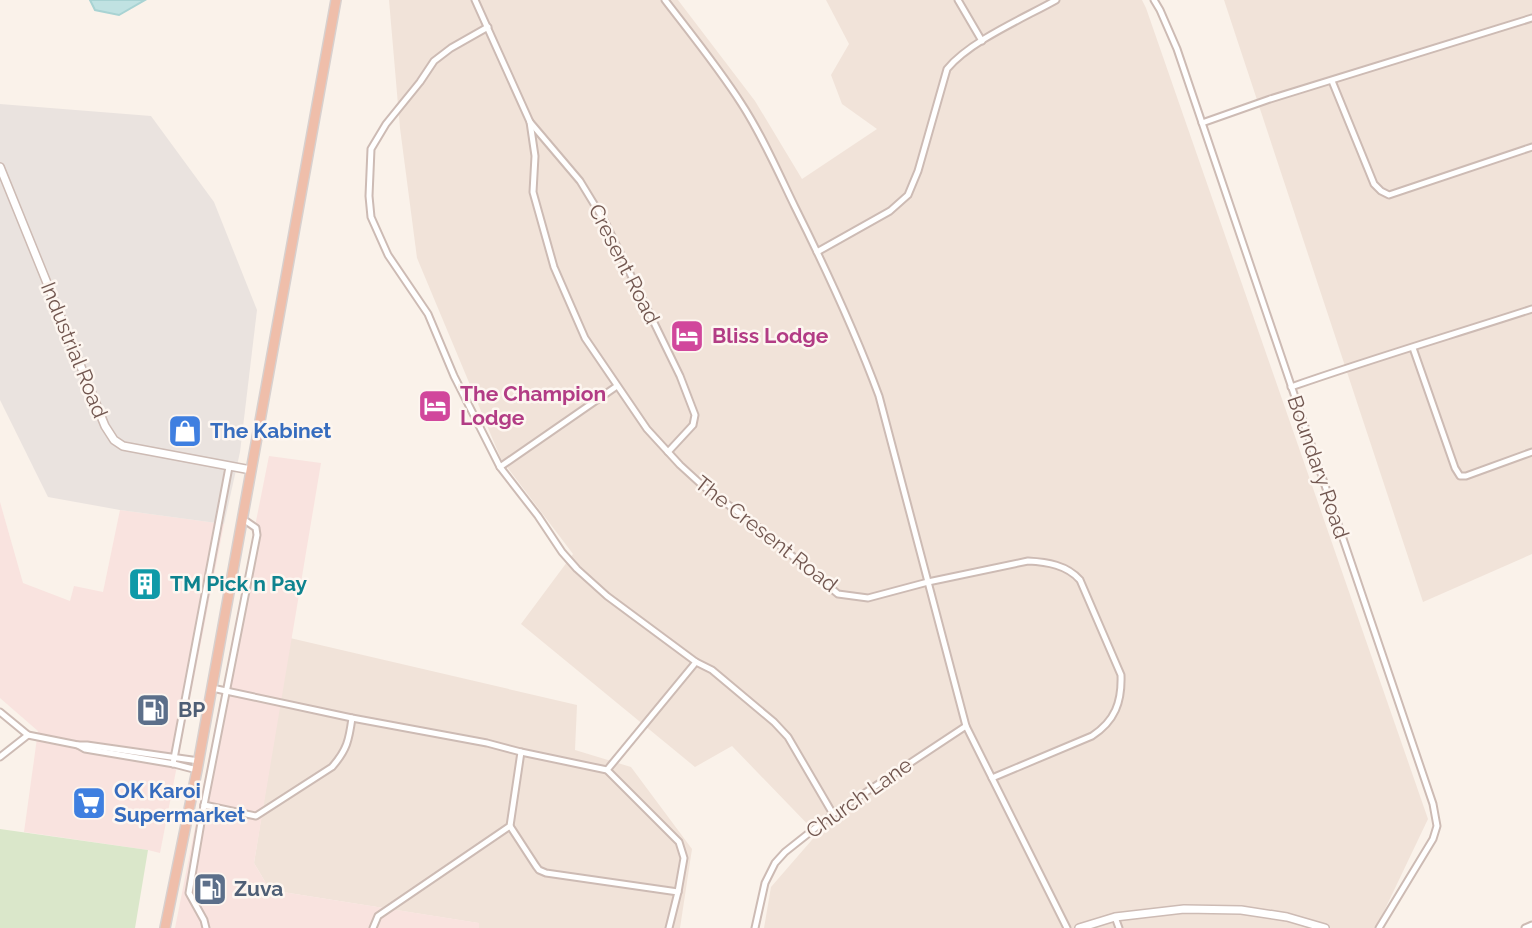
<svg xmlns="http://www.w3.org/2000/svg" width="1532" height="928" viewBox="0 0 1532 928" font-family="Raleway,sans-serif">
<style>
.residential{fill:#f1e3d9}
.commercial{fill:#f9e3df}
.industrial{fill:#eae3df}
.green{fill:#dae7ca}
.water{fill:#c0e2e2;stroke:#a8d3d3;stroke-width:2}
.lines{fill:none;stroke-linecap:round;stroke-linejoin:round}
.minor-casing{stroke:#cdbbb4;stroke-width:9}
.tertiary-casing{stroke:#cdbbb4;stroke-width:10}
.trunk-casing{stroke:#d8d0ce;stroke-width:12}
.minor{stroke:#fff;stroke-width:5}
.tertiary{stroke:#fff;stroke-width:7}
.trunk{stroke:#efbeaa;stroke-width:9}
.labels{text-anchor:middle;stroke-width:5;stroke-linejoin:round;paint-order:stroke}
.street-label{font-size:21px;fill:#725750;stroke:#fdf6f0}
.hotel-label{font-size:21px;font-weight:bold;fill:#b23c85;stroke:#fdf6f0;text-anchor:start}
.shop-label{font-size:21px;font-weight:bold;fill:#366cbe;stroke:#fdf6f0;text-anchor:start}
.culture-label{font-size:21px;font-weight:bold;fill:#0d838f;stroke:#fdf6f0;text-anchor:start}
.service-label{font-size:21px;font-weight:bold;fill:#4e5e75;stroke:#fdf6f0;text-anchor:start}
</style>
<rect width="100%" height="100%" fill="#faf2ea"/>
<g class="residential">
<path d="M 389,0 L 678,0 L 755,101 L 802,179 L 877,129 L 842,104 L 831,75 L 849,44 L 826,0 L 1142,0 L 1146,8 L 1428,819 L 1376,928 L 764,928 L 771,887 L 817,834 L 732,746 L 695,767 L 521,624 L 573,554 L 501,459 L 417,258 L 400,128 Z"/>
<path d="M 1224,0 L 1532,0 L 1532,554 L 1423,602 Z"/>
<path d="M 290,638 L 577,705 L 575,750 L 631,767 L 692,849 L 680,928 L 479,928 L 478,923 L 270,890 L 254,863 Z"/>
</g>
<g class="commercial">
<path d="M 269,456 L 321,463 L 254,863 L 270,890 L 479,923 L 479,928 L 175,928 Z"/>
<path d="M 0,502 L 23,583 L 70,601 L 74,586 L 103,592 L 120,510 L 224,524 L 160,853 L 148,850 L 24,832 L 38,731 L 0,698 Z"/>
</g>
<path class="industrial" d="M 0,104 L 151,116 L 214,202 L 257,310 L 240,452 L 224,524 L 120,510 L 48,497 L 0,400 Z"/>
<path class="green" d="M 0,829 L 148,850 L 135,928 L 0,928 Z"/>
<path class="water" d="M 90,0 L 145,0 L 119,15 L 95,10 Z"/>
<g class="lines">
<g class="minor-casing">
<g id="minor">
<path d="M 475,0 L 530,122 L 535,156 L 533,192 L 554,267 L 585,338 L 647,429 L 680,465 L 703,486 L 754,524 L 838,594 L 868,598 L 928,582 L 1028,561 C 1047,562 1067,565 1080,580 L 1121,675 C 1122,702 1115,721 1092,736 L 992,778"/>
<path d="M 665,0 C 691,34 718,67 741,103 C 762,135 778,172 795,207 C 826,269 855,331 879,396 L 966,726 L 1067,928"/>
<path d="M 958,0 L 982,41"/>
<path d="M 1154,0 L 1160,10 L 1177,49 L 1433,804 L 1437,826 L 1433,839 L 1379,928"/>
<path d="M 488,27 L 451,48 L 434,61 L 420,82 L 386,124 L 371,149 L 369,196 L 371,217 L 388,255 L 428,314 L 454,376 L 500,467 L 538,516 L 562,552 L 577,569 L 607,596 L 696,662 L 712,670 L 774,722 L 788,737 L 833,814"/>
<path d="M 1332,81 L 1374,184 L 1381,191 L 1389,195 L 1532,147"/>
<path d="M 530,122 L 580,181 L 605,222 L 680,376 L 695,415 L 693,425 L 668,452"/>
<path d="M 1202,123 L 1270,99 L 1532,18"/>
<path d="M 817,252 L 890,211 L 908,195 L 918,171 L 947,69 C 970,41 1024,18 1056,0"/>
<path d="M 1413,348 L 1455,468 L 1460,476 L 1466,476 L 1532,452"/>
<path d="M 1291,387 C 1371,359 1452,335 1532,309"/>
<path d="M 500,467 L 617,386"/>
<path d="M 212,688 L 352,718 L 487,743 L 521,752 L 607,770 L 679,842 L 684,858 L 678,892 L 669,928"/>
<path d="M 0,712 L 28,735 L 78,745 L 87,745 L 199,761"/>
<path d="M 78,745 L 85,749 L 174,764 L 197,770"/>
<path d="M 0,757 L 28,735"/>
<path d="M 173,764 L 229,467"/>
<path d="M 607,770 L 696,662"/>
<path d="M 204,805 L 256,816 L 332,767 C 347,750 349,740 352,718"/>
<path d="M 510,826 L 536,866 L 539,870 L 546,873 L 678,892"/>
<path d="M 1115,917 L 1119,928"/>
<path d="M 206,928 L 204,920 L 189,893 L 204,805 L 257,535 L 256,528 L 243,519"/>
<path d="M 373,928 L 378,916 L 510,826 L 521,752"/>
<path d="M 755,928 L 765,883 L 775,863 L 785,852 L 833,814 L 966,726"/>
<path d="M 1525,928 L 1532,925"/>
</g>
</g>
<g class="tertiary-casing">
<g id="tertiary">
<path d="M 0,167 L 105,426 L 114,440 L 123,446 L 251,470"/>
<path d="M 1079,928 L 1115,917 L 1184,909 L 1241,910 L 1287,917 L 1325,928"/>
</g>
</g>
<g class="trunk-casing">
<path id="trunk" d="M 165,928 L 197,770 L 336,0"/>
</g>
<use href="#minor" class="minor"/>
<use href="#tertiary" class="tertiary"/>
<use href="#trunk" class="trunk"/>
</g>
<defs>
<g id="hotel-square" transform="scale(1.75)"><rect x="-9" y="-9" width="18" height="18" rx="4" fill="#d1479c" stroke="#fdf6f0"/><path d="M-6-4.5h1.5V1H6V5H4.5V3h-9V5H-6ZM-4 0a1.8 1.8 0 1 1 3.6 0ZM.5 0V-2.5h3Q6-2.5 6 0Z" fill="#fff"/></g>
<g id="shop-square" transform="scale(1.75)"><rect x="-9" y="-9" width="18" height="18" rx="4" fill="#3f7fe0" stroke="#fdf6f0"/><path d="M-5-2.5h2.3a2.7 3.5 0 0 1 5.4 0H5L5.5 6h-11ZM-1.5-2.5h3a1.5 2.3 0 0 0-3 0Z" fill="#fff"/></g>
<g id="building-square" transform="scale(1.75)"><rect x="-9" y="-9" width="18" height="18" rx="4" fill="#0f9aa8" stroke="#fdf6f0"/><path d="M-4-6H4V6H1V3H-1V6H-4ZM-2.5-4.3h1.7v1.8h-1.7ZM.8-4.3h1.7v1.8H.8ZM-2.5-1h1.7V.8h-1.7ZM.8-1h1.7V.8H.8Z" fill="#fff"/></g>
<g id="fuel-square" transform="scale(1.75)"><rect x="-9" y="-9" width="18" height="18" rx="4" fill="#5c6f8a" stroke="#fdf6f0"/><path d="M-5.5-6h7V0h2V4h1.3V-2.5L3-4.5l.8-.8L6-3V5H2.5V1h-1V6h-7ZM-4.2-4.7v3.2H.2V-4.7Z" fill="#fff"/></g>
<g id="supermarket-square" transform="scale(1.75)"><rect x="-9" y="-9" width="18" height="18" rx="4" fill="#3f7fe0" stroke="#fdf6f0"/><path d="M-6-5.5h2.5l.6 2H6L4.5 2H-2.5L-4.4-4H-6ZM-1.5 3.2a1.3 1.3 0 1 0 .1 0ZM3 3.2a1.3 1.3 0 1 0 .1 0Z" fill="#fff"/></g>
</defs>
<g fill-rule="evenodd">
<use href="#hotel-square" x="687" y="336"/>
<use href="#hotel-square" x="435" y="406"/>
<use href="#shop-square" x="185" y="431"/>
<use href="#building-square" x="145" y="584"/>
<use href="#fuel-square" x="153" y="710"/>
<use href="#supermarket-square" x="89" y="803"/>
<use href="#fuel-square" x="210" y="889"/>
</g>
<g class="labels">
<g class="street-label">
<text transform="translate(624 264) rotate(63)" y="7">Cresent Road</text>
<text transform="translate(74 350) rotate(68)" y="7">Industrial Road</text>
<text transform="translate(1318 467) rotate(71)" y="7">Boundary Road</text>
<text transform="translate(766 534) rotate(38)" y="7">The Cresent Road</text>
<text transform="translate(859 798) rotate(-35)" y="7">Church Lane</text>
</g>
<g class="hotel-label">
<text x="712" y="343">Bliss Lodge</text>
<text x="460" y="401">The Champion<tspan x="460" dy="24">Lodge</tspan></text>
</g>
<g class="shop-label">
<text x="210" y="438">The Kabinet</text>
<text x="114" y="798">OK Karoi<tspan x="114" dy="24">Supermarket</tspan></text>
</g>
<g class="culture-label">
<text x="170" y="591">TM Pick n Pay</text>
</g>
<g class="service-label">
<text x="178" y="717">BP</text>
<text x="234" y="896">Zuva</text>
</g>
</g>
</svg>
